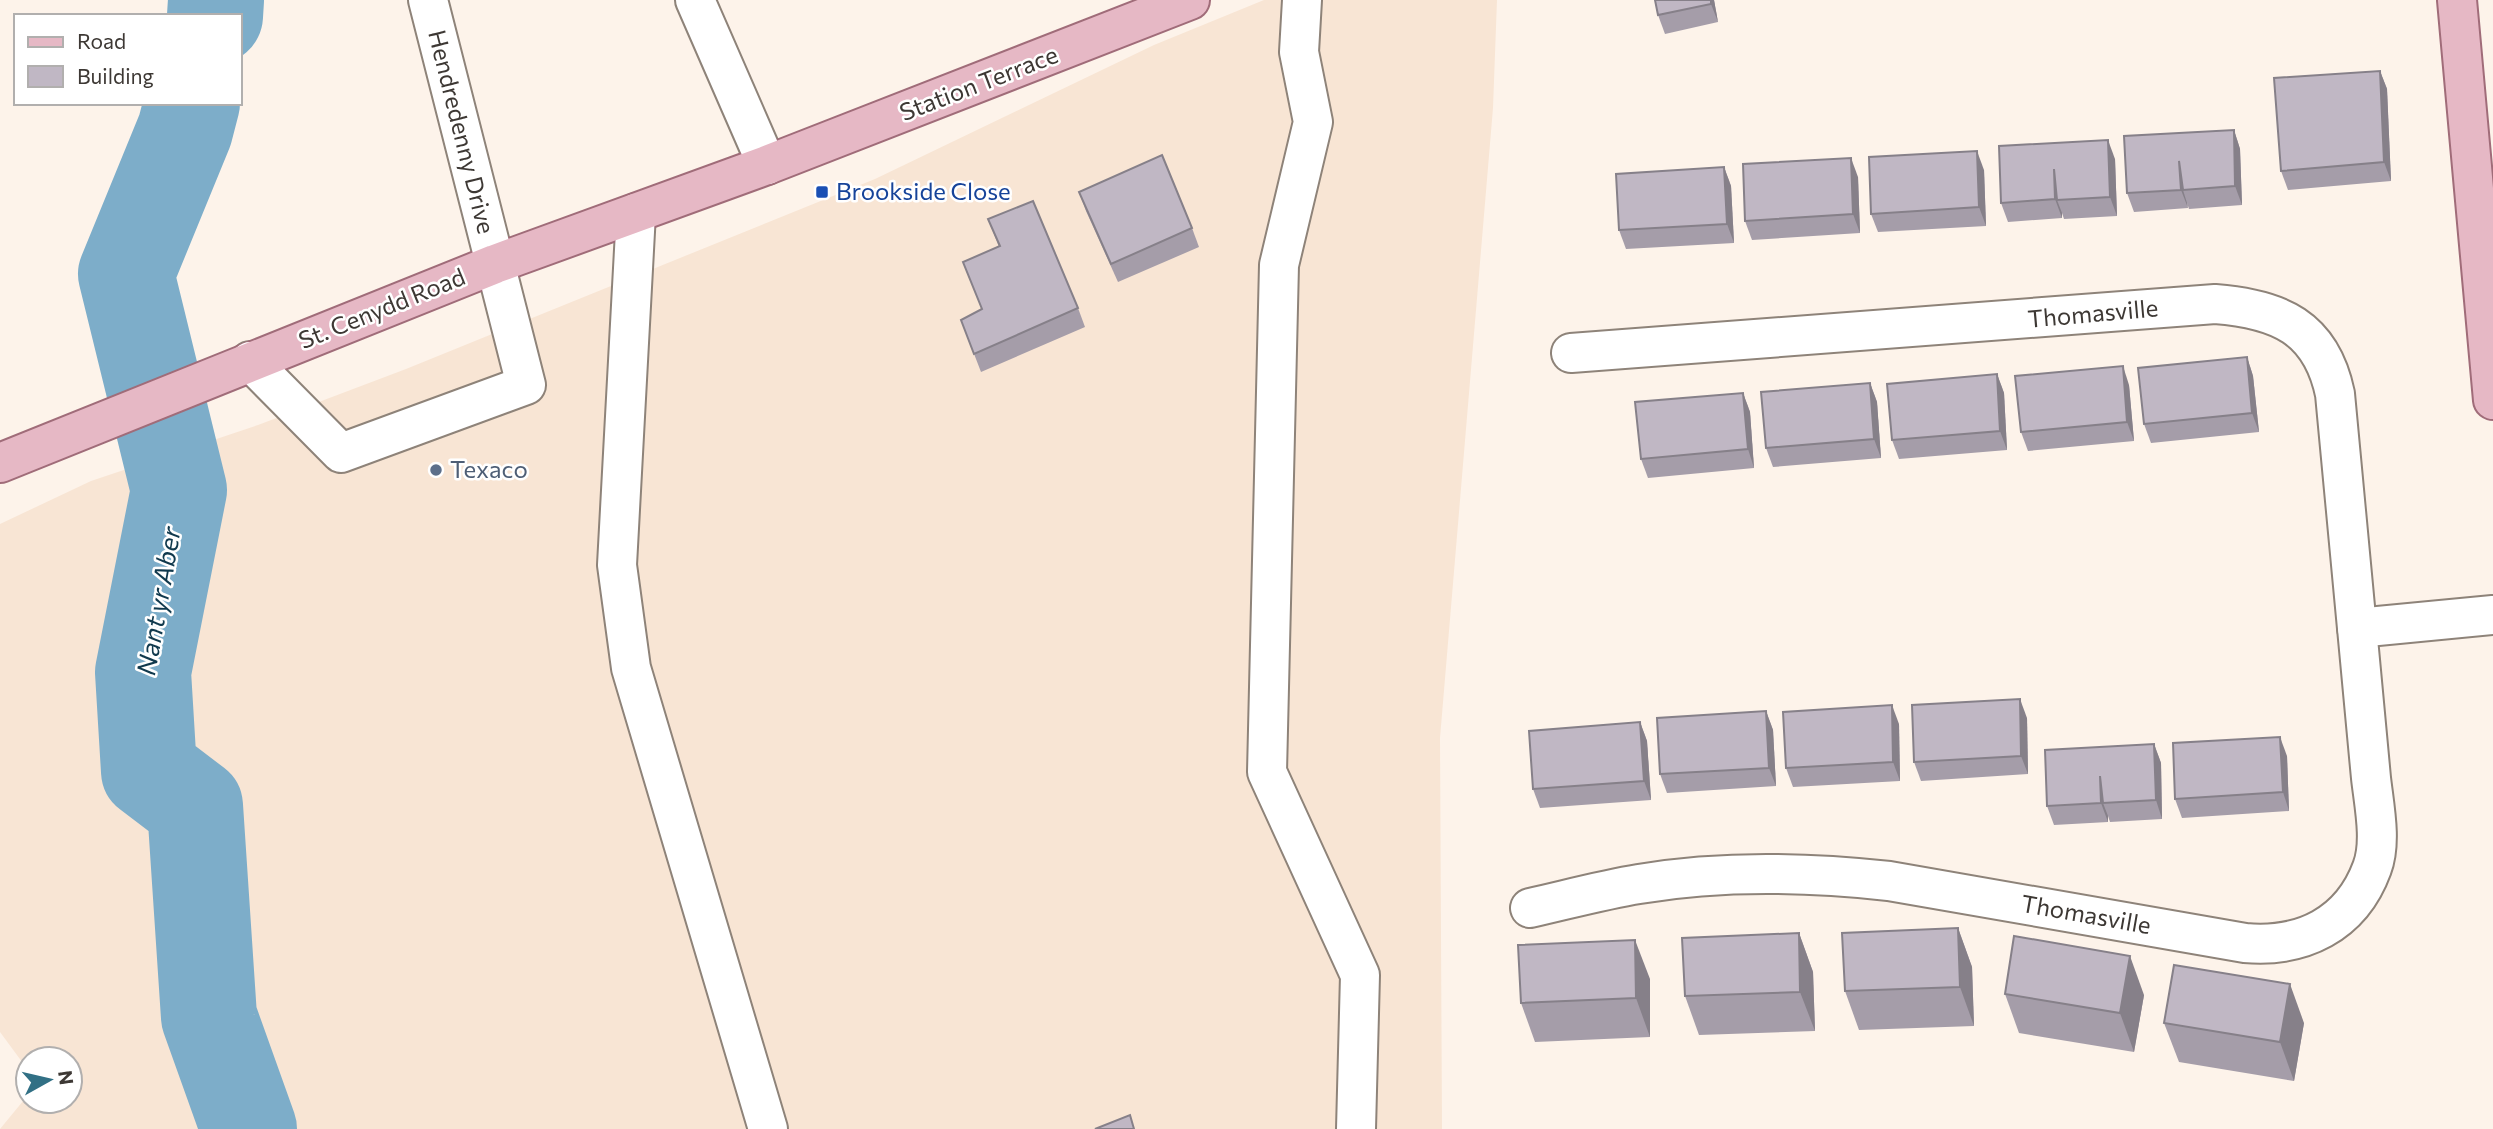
<svg xmlns="http://www.w3.org/2000/svg" width="2493" height="1129" viewBox="0 0 2493 1129" font-family="Commissioner,sans-serif">
<style>
.built{fill:#f8e5d4}
.lines{fill:none;stroke-linecap:round;stroke-linejoin:round}
.river{stroke:#7dadc9;stroke-width:96}
.minor-casing{stroke:#8e8379;stroke-width:42}
.major-casing{stroke:#a06c79;stroke-width:42}
.minor{stroke:#fff;stroke-width:38}
.major{stroke:#e6b8c5;stroke-width:38}
.wall{fill:#a59da9}
.shaded-wall{fill:#868089}
.building{fill:#c0b7c4;stroke:#868089;stroke-width:2}
.transit-dot{fill:#1a4fb4;stroke:#fff;stroke-width:2.5}
.service-dot{fill:#5c6f8a;stroke:#fff;stroke-width:2.5}
.labels{text-anchor:middle;stroke-width:5;stroke-linejoin:round;paint-order:stroke}
.street-label{font-size:24px;fill:#3d3834;stroke:#fff}
.transit-label{font-size:24px;fill:#164399;stroke:#fff;text-anchor:start}
.service-label{font-size:24px;fill:#4e5e75;stroke:#fff;text-anchor:start}
.water-label{font-size:26px;font-style:italic;fill:#10394d;stroke:#fff}
</style>
<rect width="100%" height="100%" fill="#fdf3ea"/>
<path class="built" d="M 1264,0 L 1497,0 L 1493,108 L 1440,738 L 1442,1129 L 0,1129 L 28,1095 L 28,1101 L 70,1101 L 70,1059 L 28,1059 L 28,1070 L 0,1032 L 0,524 L 91,481 L 258,425 L 406,369 L 875,179 L 1154,45 Z"/>
<g class="lines">
<g class="river">
<path d="M 215,16 L 216,0"/>
<path d="M 192,103 L 185,130 L 126,274 L 179,490 L 143,672 L 149,771 L 195,806 L 209,1017 L 249,1129"/>
</g>
<g class="minor-casing">
<g id="minor">
<path d="M 695,0 L 767,165"/>
<path d="M 1302,0 L 1299,52 L 1313,122 L 1279,265 L 1267,772 L 1360,975 L 1356,1129"/>
<path d="M 636,213 L 617,565 L 631,668 L 768,1129"/>
<path d="M 1571,353 L 2215,304 C 2279,309 2321,327 2335,394 L 2357,628"/>
<path d="M 250,361 L 341,453 L 526,385 L 428,0"/>
<path d="M 1530,908 C 1566,900 1602,890 1639,884 C 1721,870 1806,872 1889,881 L 2245,943 C 2302,948 2351,925 2372,868 C 2382,842 2374,805 2371,778 C 2366,728 2362,678 2357,628 L 2493,615"/>
</g>
</g>
<g class="major-casing">
<g id="major">
<path d="M 2457,0 L 2493,400"/>
<path d="M 0,463 L 495,264 L 767,165 L 1190,0"/>
</g>
</g>
<use href="#minor" class="minor"/>
<use href="#major" class="major"/>
</g>
<g class="wall">
<path d="M 1655,0 L 1714,0 L 1718,22 L 1665,34 L 1658,15 Z"/>
<path d="M 2380,71 L 2387,89 L 2391,181 L 2288,190 L 2281,171 Z"/>
<path d="M 2234,130 L 2240,149 L 2242,205 L 2189,209 L 2187,203 L 2188,208 L 2134,212 L 2127,193 Z"/>
<path d="M 2115,159 L 2117,216 L 2064,219 L 2062,213 L 2062,218 L 2008,222 L 2001,203 Z"/>
<path d="M 1724,167 L 1731,186 L 1734,243 L 1626,249 L 1619,230 Z"/>
<path d="M 1984,170 L 1986,226 L 1878,232 L 1871,214 Z"/>
<path d="M 1858,177 L 1860,233 L 1752,240 L 1745,221 Z"/>
<path d="M 1079,192 L 1192,228 L 1199,247 L 1118,282 L 1086,211 Z"/>
<path d="M 988,219 L 1078,308 L 1085,327 L 981,372 L 961,320 L 981,310 L 999,247 Z"/>
<path d="M 2247,357 L 2253,376 L 2259,432 L 2151,443 L 2144,424 Z"/>
<path d="M 1997,374 L 2004,393 L 2007,450 L 1899,459 L 1892,440 Z"/>
<path d="M 1870,383 L 1877,402 L 1881,458 L 1773,467 L 1766,448 Z"/>
<path d="M 2129,385 L 2134,441 L 2028,451 L 2021,432 Z"/>
<path d="M 1743,393 L 1750,412 L 1754,468 L 1648,478 L 1641,459 Z"/>
<path d="M 1766,711 L 1773,730 L 1776,786 L 1667,793 L 1660,774 Z"/>
<path d="M 2027,718 L 2028,774 L 1921,781 L 1914,762 Z"/>
<path d="M 1640,722 L 1647,741 L 1651,800 L 1540,808 L 1533,789 Z"/>
<path d="M 1899,724 L 1900,781 L 1793,787 L 1786,768 Z"/>
<path d="M 2154,744 L 2161,763 L 2162,819 L 2110,822 L 2108,816 L 2108,822 L 2054,825 L 2047,806 Z"/>
<path d="M 2287,756 L 2289,811 L 2182,818 L 2175,799 Z"/>
<path d="M 1958,928 L 1972,967 L 1974,1026 L 1859,1030 L 1845,991 Z"/>
<path d="M 1799,933 L 1813,972 L 1815,1031 L 1699,1035 L 1685,996 Z"/>
<path d="M 1650,979 L 1650,1037 L 1535,1042 L 1521,1003 Z"/>
<path d="M 2005,994 L 2144,995 L 2134,1052 L 2019,1033 Z"/>
<path d="M 2164,1023 L 2304,1023 L 2294,1081 L 2179,1062 Z"/>
</g>
<g class="shaded-wall">
<path d="M 1711,0 L 1714,0 L 1718,22 L 1711,4 Z"/>
<path d="M 2380,71 L 2387,89 L 2391,181 L 2384,162 Z"/>
<path d="M 2234,130 L 2240,149 L 2242,205 L 2235,186 Z"/>
<path d="M 2108,140 L 2115,159 L 2117,216 L 2110,197 Z"/>
<path d="M 1977,151 L 1984,170 L 1986,226 L 1979,207 Z"/>
<path d="M 1851,158 L 1858,177 L 1860,233 L 1853,214 Z"/>
<path d="M 2179,161 L 2183,190 L 2187,203 L 2188,208 L 2181,190 Z"/>
<path d="M 1724,167 L 1731,186 L 1734,243 L 1727,224 Z"/>
<path d="M 2054,169 L 2057,200 L 2062,213 L 2062,218 L 2055,199 Z"/>
<path d="M 2247,357 L 2253,376 L 2259,432 L 2252,413 Z"/>
<path d="M 2123,366 L 2129,385 L 2134,441 L 2127,422 Z"/>
<path d="M 1997,374 L 2004,393 L 2007,450 L 2000,431 Z"/>
<path d="M 1870,383 L 1877,402 L 1881,458 L 1874,439 Z"/>
<path d="M 1743,393 L 1750,412 L 1754,468 L 1748,449 Z"/>
<path d="M 2020,699 L 2027,718 L 2028,774 L 2021,756 Z"/>
<path d="M 1892,705 L 1899,724 L 1900,781 L 1893,762 Z"/>
<path d="M 1766,711 L 1773,730 L 1776,786 L 1769,768 Z"/>
<path d="M 1640,722 L 1647,741 L 1651,800 L 1644,781 Z"/>
<path d="M 2280,737 L 2287,756 L 2289,811 L 2283,792 Z"/>
<path d="M 2154,744 L 2161,763 L 2162,819 L 2156,800 Z"/>
<path d="M 2100,776 L 2103,803 L 2108,816 L 2108,822 L 2101,803 Z"/>
<path d="M 1958,928 L 1972,967 L 1974,1026 L 1960,987 Z"/>
<path d="M 1799,933 L 1813,972 L 1815,1031 L 1800,992 Z"/>
<path d="M 1635,940 L 1650,979 L 1650,1037 L 1636,998 Z"/>
<path d="M 2130,956 L 2144,995 L 2134,1052 L 2120,1013 Z"/>
<path d="M 2290,984 L 2304,1023 L 2294,1081 L 2280,1042 Z"/>
</g>
<g class="building">
<path d="M 1655,0 L 1711,0 L 1711,4 L 1658,15 Z"/>
<path d="M 2380,71 L 2384,162 L 2281,171 L 2274,78 Z"/>
<path d="M 2234,130 L 2235,186 L 2183,190 L 2179,161 L 2181,190 L 2127,193 L 2124,136 Z"/>
<path d="M 2108,140 L 2110,197 L 2057,200 L 2054,169 L 2055,199 L 2001,203 L 1999,146 Z"/>
<path d="M 1977,151 L 1979,207 L 1871,214 L 1869,157 Z"/>
<path d="M 1162,155 L 1192,228 L 1111,264 L 1079,192 Z"/>
<path d="M 1851,158 L 1853,214 L 1745,221 L 1743,164 Z"/>
<path d="M 1724,167 L 1727,224 L 1619,230 L 1616,174 Z"/>
<path d="M 1033,201 L 1078,308 L 974,354 L 961,320 L 982,309 L 963,262 L 1000,246 L 988,219 Z"/>
<path d="M 2247,357 L 2252,413 L 2144,424 L 2138,368 Z"/>
<path d="M 2123,366 L 2127,422 L 2021,432 L 2015,376 Z"/>
<path d="M 1997,374 L 2000,431 L 1892,440 L 1887,384 Z"/>
<path d="M 1870,383 L 1874,439 L 1766,448 L 1761,392 Z"/>
<path d="M 1743,393 L 1748,449 L 1641,459 L 1635,402 Z"/>
<path d="M 2020,699 L 2021,756 L 1914,762 L 1912,705 Z"/>
<path d="M 1892,705 L 1893,762 L 1786,768 L 1783,712 Z"/>
<path d="M 1766,711 L 1769,768 L 1660,774 L 1657,718 Z"/>
<path d="M 1640,722 L 1644,781 L 1533,789 L 1529,731 Z"/>
<path d="M 2280,737 L 2283,792 L 2175,799 L 2173,743 Z"/>
<path d="M 2154,744 L 2156,800 L 2103,803 L 2100,776 L 2101,803 L 2047,806 L 2045,750 Z"/>
<path d="M 1958,928 L 1960,987 L 1845,991 L 1842,933 Z"/>
<path d="M 1799,933 L 1800,992 L 1685,996 L 1682,938 Z"/>
<path d="M 2014,936 L 2130,956 L 2120,1013 L 2005,994 Z"/>
<path d="M 1635,940 L 1636,998 L 1521,1003 L 1518,945 Z"/>
<path d="M 2174,965 L 2290,984 L 2280,1042 L 2164,1023 Z"/>
<path d="M 1130,1115 L 1134,1129 L 1095,1129 Z"/>
</g>
<rect class="transit-dot" x="815" y="185" width="14" height="14" rx="3.5"/>
<circle class="service-dot" cx="436" cy="470" r="7"/>
<g class="labels">
<g class="street-label">
<text transform="translate(979 84) rotate(-21)" y="8">Station Terrace</text>
<text transform="translate(461 132) rotate(76)" y="8">Hendredenny Drive</text>
<text transform="translate(382 309) rotate(-22)" y="8">St. Cenydd Road</text>
<text transform="translate(2093 314) rotate(-5)" y="8">Thomasville</text>
<text transform="translate(2086 915) rotate(10)" y="8">Thomasville</text>
</g>
<g class="transit-label">
<text x="836" y="200">Brookside Close</text>
</g>
<g class="service-label">
<text x="450" y="478">Texaco</text>
</g>
<g class="water-label">
<text transform="translate(159 601) rotate(-80)" y="9">Nant yr Aber</text>
</g>
</g>
<rect x="14" y="14" width="228" height="91" fill="#ffffff" stroke="#b1afae" stroke-width="2"/>
<rect x="28" y="37" width="35" height="10" fill="#e6b8c5" stroke="#b1afae" stroke-width="2"/>
<text x="77" y="49" font-size="21" fill="#3d3834">Road</text>
<rect x="28" y="66" width="35" height="21" fill="#c0b7c4" stroke="#b1afae" stroke-width="2"/>
<text x="77" y="84" font-size="21" fill="#3d3834">Building</text>
<g transform="translate(49 1080) rotate(82)"><circle r="33" fill="#ffffff" stroke="#b1afae" stroke-width="2"/>
<path d="M0-5L12 26L0 18L-12 26Z" fill="#317085"/>
<text y="-10" font-size="19" font-weight="bold" text-anchor="middle" fill="#3d3834">N</text>
</g>
</svg>
